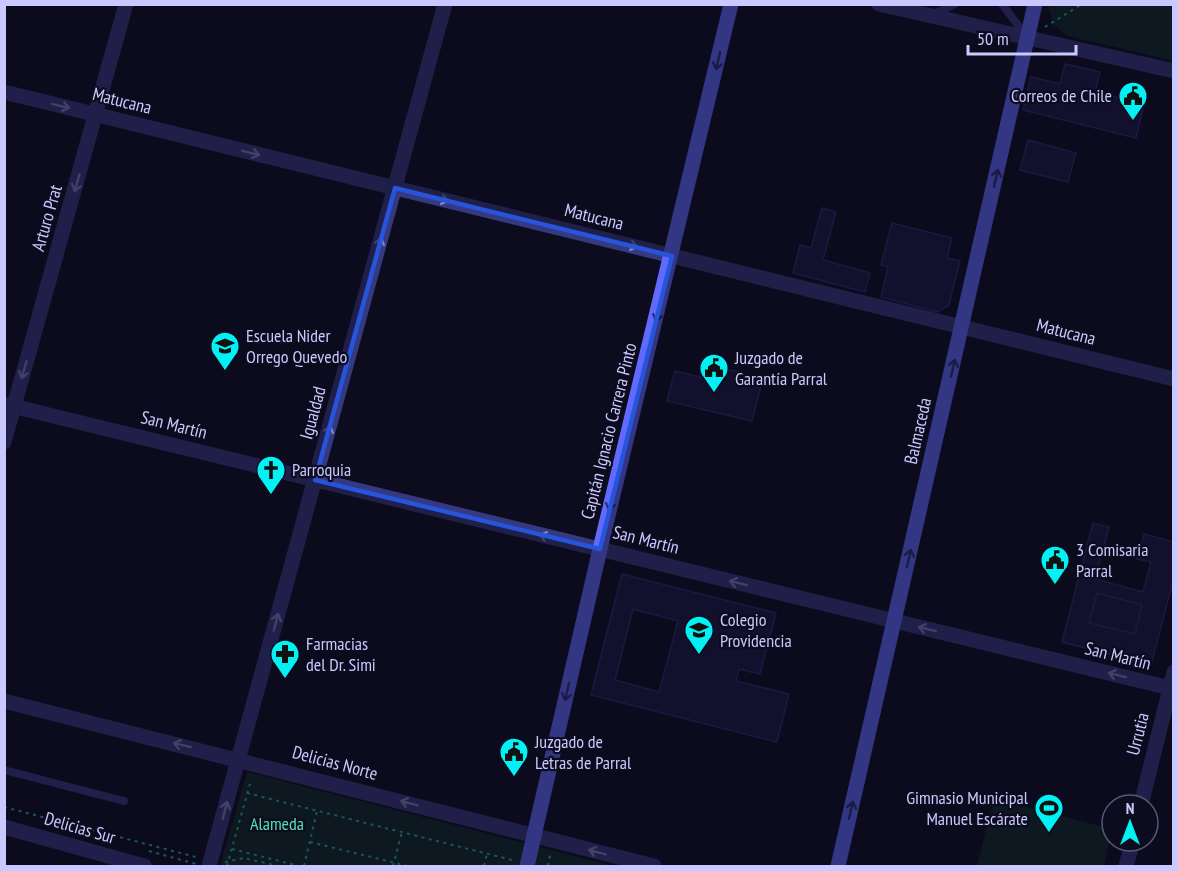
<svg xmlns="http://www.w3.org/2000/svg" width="1178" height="871" viewBox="0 0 1178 871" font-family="'PT Sans Narrow',sans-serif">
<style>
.green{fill:#0e2925}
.building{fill:#1b1740;stroke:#2f286d;stroke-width:1.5;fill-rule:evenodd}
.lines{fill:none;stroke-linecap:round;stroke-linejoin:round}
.path{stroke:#29b39e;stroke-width:2;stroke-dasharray:3 4.5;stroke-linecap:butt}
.service{stroke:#35397f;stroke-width:8}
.minor{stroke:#35397f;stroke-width:15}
.tertiary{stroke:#35397f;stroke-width:15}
.secondary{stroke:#606aff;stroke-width:15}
.oneway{stroke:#2e3178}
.oneway2{stroke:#8081bf}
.marked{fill:none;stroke:#2654da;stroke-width:4.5;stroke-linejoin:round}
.labels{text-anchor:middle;stroke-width:4.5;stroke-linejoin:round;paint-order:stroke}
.poi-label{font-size:18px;fill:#cac9ff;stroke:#0d0b1e;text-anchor:start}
.street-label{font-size:18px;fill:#cac9ff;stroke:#0d0b1e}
.park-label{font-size:18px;fill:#52e2b1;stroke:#0d0b1e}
</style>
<rect width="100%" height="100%" fill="#0d0b1e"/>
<g class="green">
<path d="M 1048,5 L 1173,5 L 1173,61 L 1068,36 L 1053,24 Z"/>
<path d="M 247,772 L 614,866 L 220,866 Z"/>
<path d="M 994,799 L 1112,829 L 1104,866 L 977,866 Z"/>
</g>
<g class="building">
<path d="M 1065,64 L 1100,72 L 1095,92 L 1144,104 L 1136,138 L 1023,110 L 1031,77 L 1060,84 Z"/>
<path d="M 1028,140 L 1076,153 L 1068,182 L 1020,170 Z"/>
<path d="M 822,208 L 836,212 L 823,260 L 870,273 L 865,292 L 793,273 L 800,245 L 811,248 Z"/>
<path d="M 892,223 L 952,238 L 947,258 L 960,261 L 949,305 L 937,312 L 881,297 L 888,267 L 881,265 Z"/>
<path d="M 716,368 L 742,372 L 742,382 L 761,386 L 752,421 L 667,401 L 675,371 L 712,380 Z"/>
<path d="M 1093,523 L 1109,527 L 1095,579 L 1143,592 L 1151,562 L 1137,559 L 1144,534 L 1174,542 L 1174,577 L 1151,665 L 1062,642 Z"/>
<path d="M 622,574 L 776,613 L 760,674 L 739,669 L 736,681 L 789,694 L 777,742 L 591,695 ZM 633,609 L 678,621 L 659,692 L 615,680 Z"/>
<path d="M 1097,593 L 1142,605 L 1135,634 L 1089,623 Z"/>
</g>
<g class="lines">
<g class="path">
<path d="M 1045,27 L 1082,4"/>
<path d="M 247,793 L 512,860"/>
<path d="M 4,807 L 196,857"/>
<path d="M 310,842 L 408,866"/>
<path d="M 232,849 L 299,866"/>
<path d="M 149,851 L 196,864"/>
<path d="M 225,862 L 244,858 L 278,866"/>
<path d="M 227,866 L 251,780"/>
<path d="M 304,866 L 317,811"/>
<path d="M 393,866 L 402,832"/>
<path d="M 484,866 L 487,854"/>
<path d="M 548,866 L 550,855"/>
</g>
<g class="service">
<path d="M 1002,4 L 1026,36"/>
<path d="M 934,14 L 955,4"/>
<path d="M 4,770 L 124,801"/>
</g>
<g class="minor">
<path d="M 879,4 L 1174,71"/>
<path d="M 4,92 L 1174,379"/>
<path d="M 4,404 L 1174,689"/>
<path d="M 4,442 L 126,4"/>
</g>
<g class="tertiary">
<path d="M 4,701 L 654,866"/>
<path d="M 1141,805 L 1174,672"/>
<path d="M 4,827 L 144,866"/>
<path d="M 209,866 L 445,4"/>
<path d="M 1126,866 L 1133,841"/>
</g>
<g class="secondary">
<path d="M 527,866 L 600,549 L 731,4"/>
<path d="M 838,866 L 1035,4"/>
</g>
</g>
<defs><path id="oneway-shaft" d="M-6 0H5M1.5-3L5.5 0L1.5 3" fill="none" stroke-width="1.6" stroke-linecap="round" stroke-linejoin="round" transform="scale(1.5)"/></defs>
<g class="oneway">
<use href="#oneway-shaft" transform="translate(718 61) rotate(103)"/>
<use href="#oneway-shaft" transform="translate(996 178) rotate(-77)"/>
<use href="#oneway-shaft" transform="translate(658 313) rotate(104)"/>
<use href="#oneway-shaft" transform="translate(953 368) rotate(-77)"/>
<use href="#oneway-shaft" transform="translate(611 502) rotate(104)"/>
<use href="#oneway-shaft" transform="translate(909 558) rotate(-77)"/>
<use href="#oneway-shaft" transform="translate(567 692) rotate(103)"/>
<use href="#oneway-shaft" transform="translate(851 810) rotate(-77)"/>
</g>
<g class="oneway2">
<use href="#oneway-shaft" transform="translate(61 106) rotate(14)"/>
<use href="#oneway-shaft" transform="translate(251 153) rotate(14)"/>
<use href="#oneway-shaft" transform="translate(77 183) rotate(106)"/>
<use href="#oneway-shaft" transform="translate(440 199) rotate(14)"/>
<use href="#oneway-shaft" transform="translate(629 245) rotate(14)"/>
<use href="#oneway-shaft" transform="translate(379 246) rotate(-75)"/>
<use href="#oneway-shaft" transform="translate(24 370) rotate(106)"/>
<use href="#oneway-shaft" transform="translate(328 434) rotate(-75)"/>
<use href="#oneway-shaft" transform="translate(548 537) rotate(-166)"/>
<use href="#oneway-shaft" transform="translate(738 583) rotate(-166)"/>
<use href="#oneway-shaft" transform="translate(276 622) rotate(-75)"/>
<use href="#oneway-shaft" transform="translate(927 629) rotate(-166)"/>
<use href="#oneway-shaft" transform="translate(1117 675) rotate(-166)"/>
<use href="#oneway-shaft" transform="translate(182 745) rotate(-166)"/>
<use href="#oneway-shaft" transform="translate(409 803) rotate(-165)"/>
<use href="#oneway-shaft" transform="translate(225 810) rotate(-75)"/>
<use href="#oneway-shaft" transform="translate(597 852) rotate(-165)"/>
</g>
<path d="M0 0H1178V871H0ZM 395,188 L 672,256 L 600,549 L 315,480 Z" fill="#0d0b1e" fill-opacity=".55" fill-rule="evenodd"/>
<path class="marked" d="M 395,188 L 672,256 L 600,549 L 315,480 Z"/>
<defs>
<g id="civic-pin" transform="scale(1.5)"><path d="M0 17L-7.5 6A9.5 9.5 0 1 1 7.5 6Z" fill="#00f2f4" stroke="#0d0b1e"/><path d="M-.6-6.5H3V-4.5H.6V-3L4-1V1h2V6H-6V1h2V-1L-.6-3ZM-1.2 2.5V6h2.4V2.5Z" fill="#111"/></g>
<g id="school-pin" transform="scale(1.5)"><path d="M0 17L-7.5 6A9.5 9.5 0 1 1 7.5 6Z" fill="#00f2f4" stroke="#0d0b1e"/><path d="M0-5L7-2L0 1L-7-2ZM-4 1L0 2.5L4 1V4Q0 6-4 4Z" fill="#111"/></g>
<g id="church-pin" transform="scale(1.5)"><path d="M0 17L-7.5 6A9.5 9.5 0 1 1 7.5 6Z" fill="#00f2f4" stroke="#0d0b1e"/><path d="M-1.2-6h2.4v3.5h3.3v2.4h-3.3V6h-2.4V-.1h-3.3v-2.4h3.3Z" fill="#111"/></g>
<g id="pharmacy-pin" transform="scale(1.5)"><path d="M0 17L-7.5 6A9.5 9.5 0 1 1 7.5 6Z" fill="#00f2f4" stroke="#0d0b1e"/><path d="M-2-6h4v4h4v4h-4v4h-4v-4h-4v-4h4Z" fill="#111"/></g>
<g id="stadium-pin" transform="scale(1.5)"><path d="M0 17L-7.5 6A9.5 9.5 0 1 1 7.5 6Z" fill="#00f2f4" stroke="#0d0b1e"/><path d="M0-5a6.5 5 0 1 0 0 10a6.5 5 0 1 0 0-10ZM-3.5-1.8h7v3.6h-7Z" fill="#111"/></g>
</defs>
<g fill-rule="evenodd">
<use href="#civic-pin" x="1133" y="96"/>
<use href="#school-pin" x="225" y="346"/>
<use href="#civic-pin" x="714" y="368"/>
<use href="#church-pin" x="271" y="470"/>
<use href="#civic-pin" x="1055" y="560"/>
<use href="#school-pin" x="699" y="630"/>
<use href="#pharmacy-pin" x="285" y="654"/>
<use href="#civic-pin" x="514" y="752"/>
<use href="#stadium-pin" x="1049" y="808"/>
</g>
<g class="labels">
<g class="poi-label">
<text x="1112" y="102" text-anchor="end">Correos de Chile</text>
<text x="246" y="342">Escuela Nider<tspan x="246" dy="21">Orrego Quevedo</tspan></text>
<text x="735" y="364">Juzgado de<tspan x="735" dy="21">Garantía Parral</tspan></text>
<text x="292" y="476">Parroquia</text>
<text x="1076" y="556">3 Comisaria<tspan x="1076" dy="21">Parral</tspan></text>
<text x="720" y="626">Colegio<tspan x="720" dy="21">Providencia</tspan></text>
<text x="306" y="650">Farmacias<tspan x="306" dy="21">del Dr. Simi</tspan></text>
<text x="535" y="748">Juzgado de<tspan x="535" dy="21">Letras de Parral</tspan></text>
<text x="1028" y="804" text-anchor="end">Gimnasio Municipal<tspan x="1028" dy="21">Manuel Escárate</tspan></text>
</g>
<g class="street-label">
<text transform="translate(122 101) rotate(14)" y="6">Matucana</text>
<text transform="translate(594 217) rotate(14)" y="6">Matucana</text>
<text transform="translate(47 218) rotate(-74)" y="6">Arturo Prat</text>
<text transform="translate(1066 332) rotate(14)" y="6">Matucana</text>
<text transform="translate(313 413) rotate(-75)" y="6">Igualdad</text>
<text transform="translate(174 425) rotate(14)" y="6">San Martín</text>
<text transform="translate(609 431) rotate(-76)" y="6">Capitán Ignacio Carrera Pinto</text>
<text transform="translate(918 431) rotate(-77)" y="6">Balmaceda</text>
<text transform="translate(646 540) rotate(14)" y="6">San Martín</text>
<text transform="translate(1118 656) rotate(14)" y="6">San Martín</text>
<text transform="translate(1138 734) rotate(-76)" y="6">Urrutia</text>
<text transform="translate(335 763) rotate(15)" y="6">Delicias Norte</text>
<text transform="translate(80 828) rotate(16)" y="6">Delicias Sur</text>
</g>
<g class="park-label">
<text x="277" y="830">Alameda</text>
</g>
</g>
<rect width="1178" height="871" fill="none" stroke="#cac9ff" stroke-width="12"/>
<g transform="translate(1130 823)"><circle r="28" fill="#0d0b1e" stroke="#595778" stroke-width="1.5"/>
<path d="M0-4.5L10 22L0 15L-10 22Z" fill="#00f2f4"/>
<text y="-9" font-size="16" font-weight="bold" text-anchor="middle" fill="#cac9ff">N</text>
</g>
<path d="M968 45v9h108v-9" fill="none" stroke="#cac9ff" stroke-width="3"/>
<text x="977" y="45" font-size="18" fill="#cac9ff" stroke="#0d0b1e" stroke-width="4.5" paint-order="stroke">50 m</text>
</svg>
